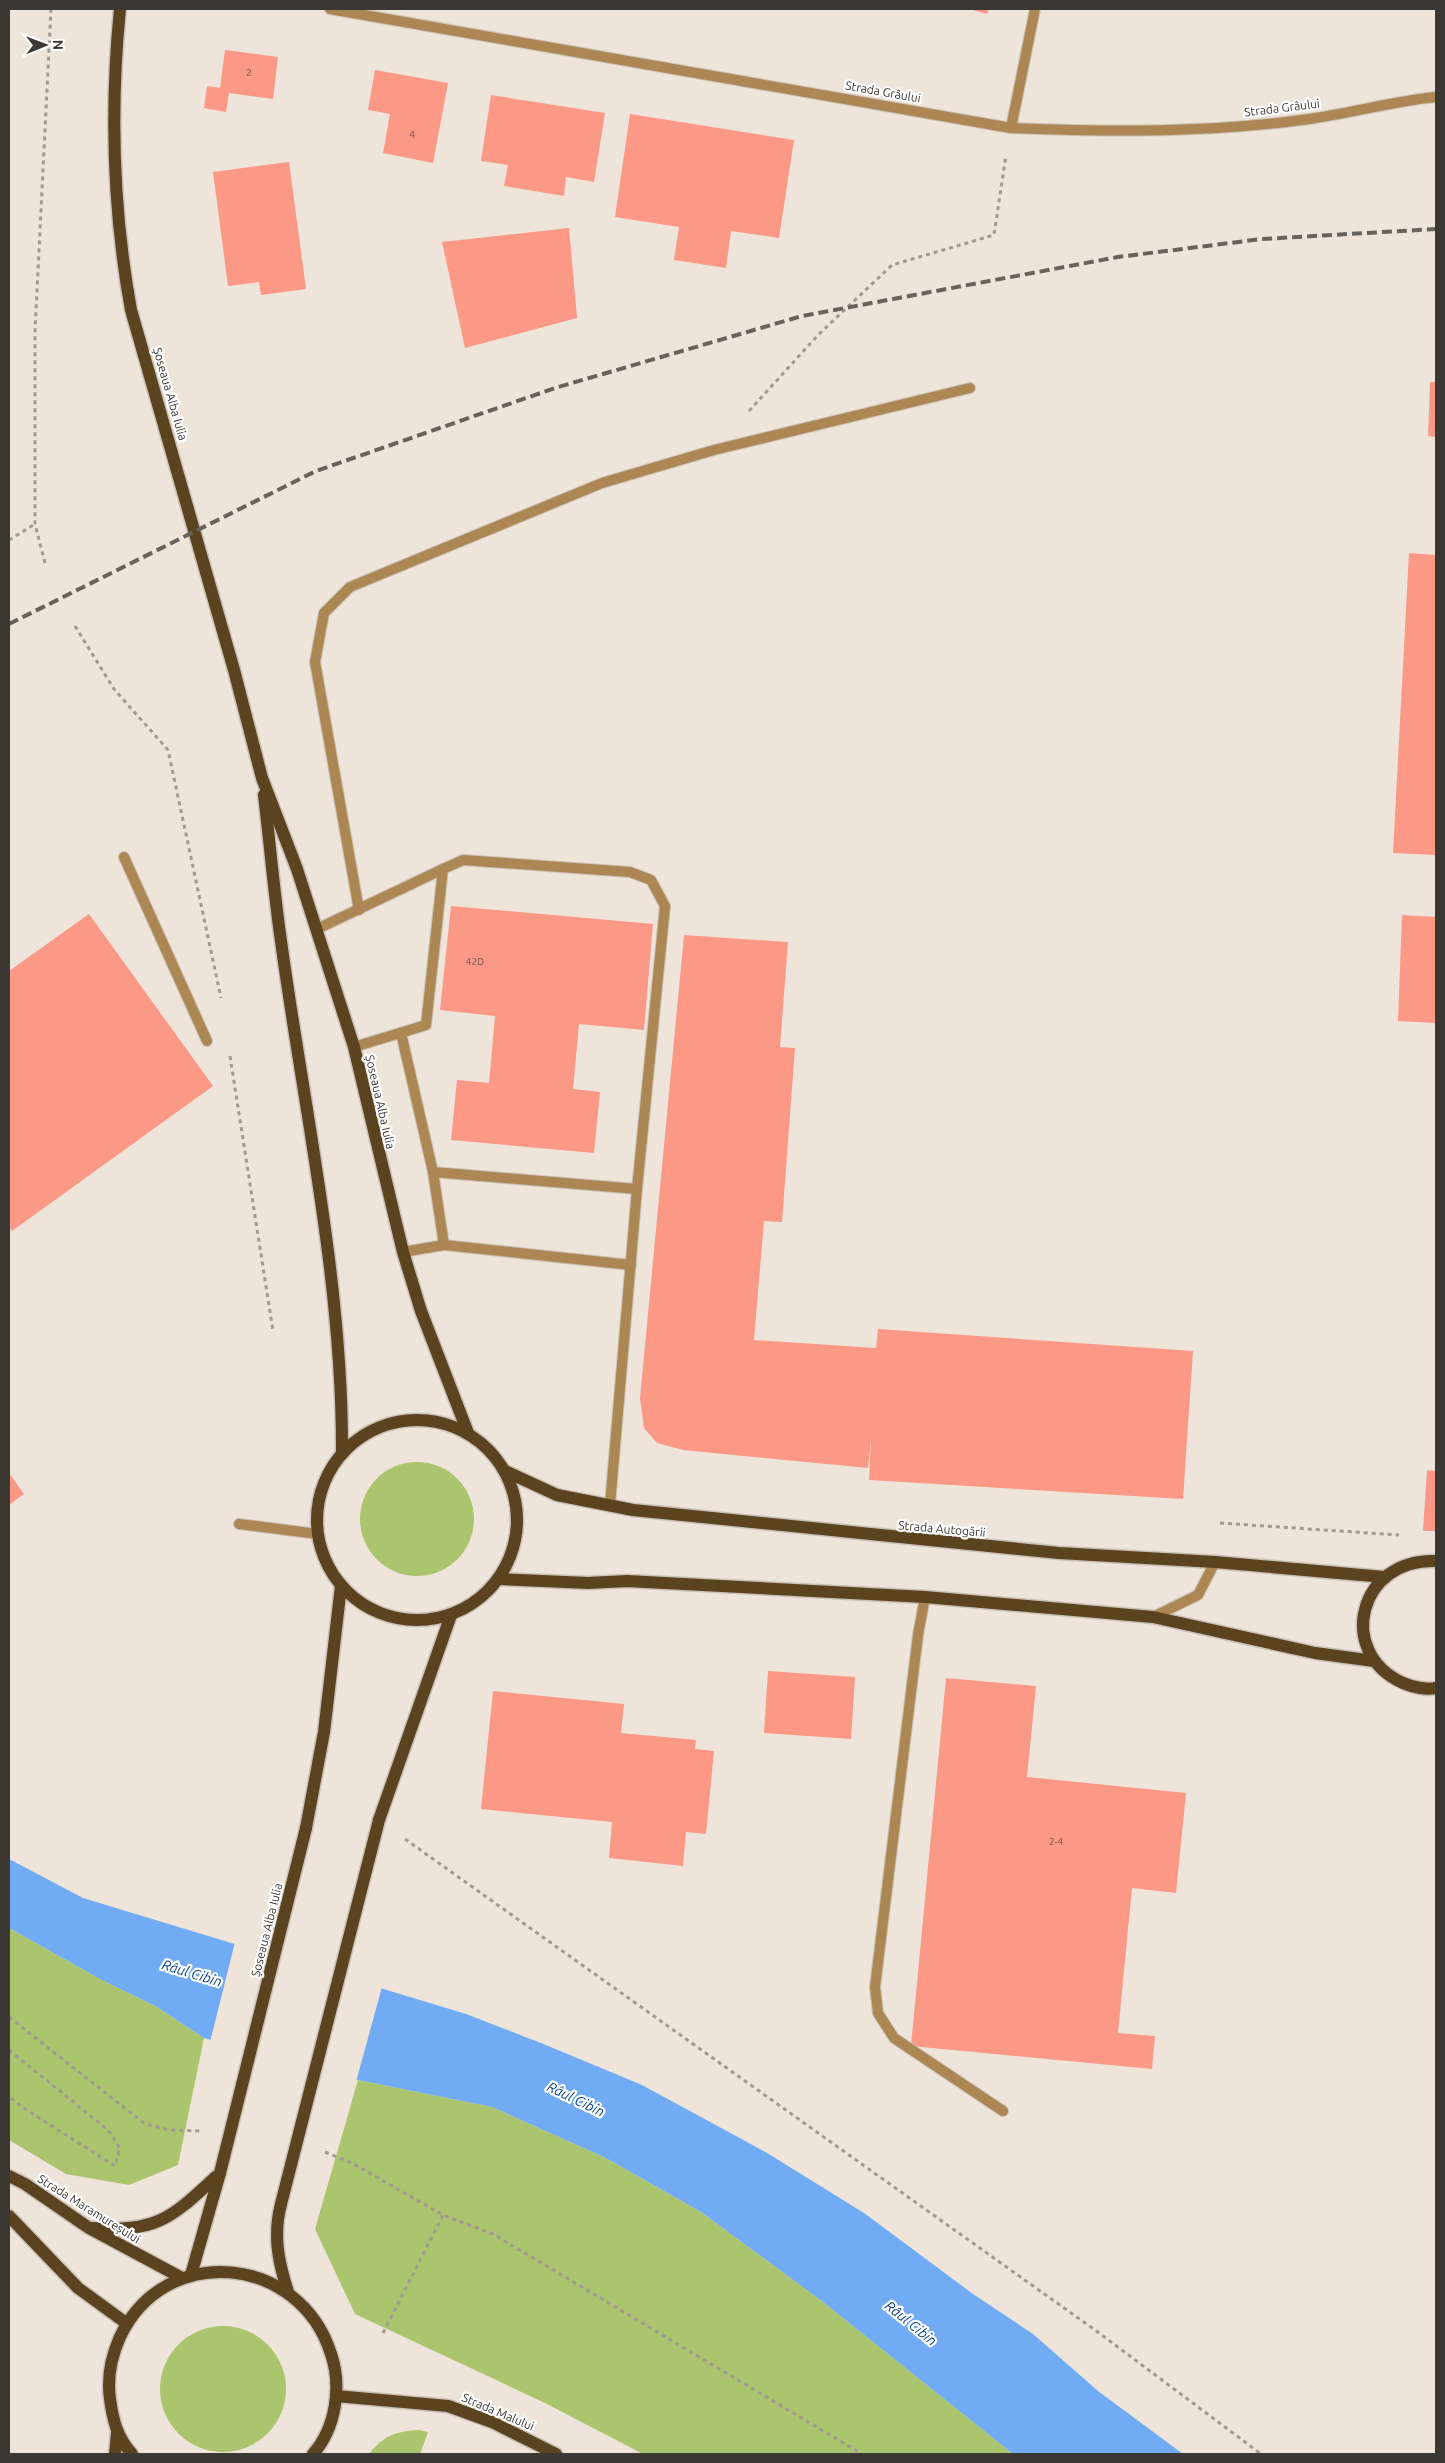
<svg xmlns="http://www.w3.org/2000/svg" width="1445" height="2463" viewBox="0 0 1445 2463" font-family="Ubuntu,sans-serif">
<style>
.green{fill:#abc56e}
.water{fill:#71abf3}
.pier{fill:#eee4d9}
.building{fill:#fb9886}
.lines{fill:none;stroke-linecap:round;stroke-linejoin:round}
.service-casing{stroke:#cac1b8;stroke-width:12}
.minor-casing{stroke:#cac1b8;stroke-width:12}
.primary-casing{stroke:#cac1b8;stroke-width:15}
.path{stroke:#a19991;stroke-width:3;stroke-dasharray:4 4;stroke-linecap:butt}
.service{stroke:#ac8753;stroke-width:10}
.minor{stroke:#ac8753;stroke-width:10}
.primary{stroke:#5c431f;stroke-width:12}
.rail{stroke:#67625c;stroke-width:4;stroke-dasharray:10 5;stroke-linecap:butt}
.primary-bridge-casing{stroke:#cac1b8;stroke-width:15;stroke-linecap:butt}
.primary-bridge{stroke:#5c431f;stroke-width:12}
.labels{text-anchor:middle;stroke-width:4.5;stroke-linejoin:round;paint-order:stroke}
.number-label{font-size:10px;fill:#6b4f48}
.street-label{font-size:12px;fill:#3b3733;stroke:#fff}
.water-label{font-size:14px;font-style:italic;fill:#094686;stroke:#fff}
</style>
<rect width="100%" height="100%" fill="#eee4d9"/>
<g class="green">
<circle cx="417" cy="1519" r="57"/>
<path d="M 9,1928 L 100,1979 L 155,2006 L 204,2038 L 178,2165 L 129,2185 L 66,2174 L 9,2140 Z"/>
<path d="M 358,2080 L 492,2107 L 604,2157 L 701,2212 L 823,2302 L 1013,2454 L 643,2454 L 545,2403 L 355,2314 L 315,2229 Z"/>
<circle cx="223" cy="2389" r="63"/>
<path d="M 419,2430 L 428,2432 L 420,2454 L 369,2454 C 383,2436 396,2431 419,2430 Z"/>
</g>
<path class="water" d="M 9,1859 L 83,1898 L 466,2014 L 541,2043 L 642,2085 L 767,2153 L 864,2213 L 973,2294 L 1033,2334 L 1098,2391 L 1183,2454 L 1013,2454 L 823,2302 L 701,2212 L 604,2157 L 492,2107 L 358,2080 L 204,2038 L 155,2006 L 100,1979 L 9,1928 Z"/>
<path class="pier" d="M 235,1942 L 382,1987 L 356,2082 L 210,2042 Z"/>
<g class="building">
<path d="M 969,9 L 989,9 L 987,14 Z"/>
<path d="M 225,50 L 278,57 L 273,99 L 229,93 L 226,112 L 204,108 L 207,86 L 220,88 Z"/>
<path d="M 375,70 L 448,83 L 433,163 L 383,153 L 390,114 L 368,110 Z"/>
<path d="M 491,95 L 605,113 L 594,182 L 566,177 L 564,196 L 504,186 L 508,165 L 481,161 Z"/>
<path d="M 630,114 L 794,140 L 779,238 L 731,231 L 726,268 L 674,260 L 679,227 L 615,217 Z"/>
<path d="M 289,162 L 306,289 L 261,295 L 259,282 L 228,286 L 213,172 Z"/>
<path d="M 569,228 L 577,318 L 465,348 L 442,242 Z"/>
<path d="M 1430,382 L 1436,382 L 1436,437 L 1428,436 Z"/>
<path d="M 1409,553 L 1436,555 L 1436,855 L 1393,853 Z"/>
<path d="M 451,906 L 653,924 L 644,1030 L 579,1024 L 573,1089 L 600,1092 L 594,1153 L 451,1140 L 457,1080 L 489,1083 L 495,1016 L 440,1010 Z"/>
<path d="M 89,914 L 213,1086 L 12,1231 L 9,1226 L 9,971 Z"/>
<path d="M 1402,915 L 1436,917 L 1436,1023 L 1398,1021 Z"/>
<path d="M 684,935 L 788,942 L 780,1047 L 795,1048 L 782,1222 L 764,1221 L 754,1340 L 876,1348 L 878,1329 L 1193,1351 L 1183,1499 L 869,1480 L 871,1438 L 868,1468 L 683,1450 L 657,1443 L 644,1428 L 640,1398 Z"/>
<path d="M 1427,1470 L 1436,1471 L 1436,1531 L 1423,1531 Z"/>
<path d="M 9,1473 L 24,1494 L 9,1505 Z"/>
<path d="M 768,1671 L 855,1677 L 851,1739 L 764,1733 Z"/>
<path d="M 946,1678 L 1036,1686 L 1027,1777 L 1186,1793 L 1176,1893 L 1132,1888 L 1118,2033 L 1155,2036 L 1152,2069 L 911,2046 Z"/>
<path d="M 493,1691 L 624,1704 L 621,1733 L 696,1740 L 695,1749 L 714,1751 L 706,1834 L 686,1832 L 683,1866 L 609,1858 L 612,1822 L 481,1809 Z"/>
</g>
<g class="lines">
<g class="service-casing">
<g id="service">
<path d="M 124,857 L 207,1041"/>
<path d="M 359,910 L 315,662 L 324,613 L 350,587 L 602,483 L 714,450 L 970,388"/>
<path d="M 317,929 L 443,869"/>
<path d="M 401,1033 L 433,1172 L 637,1189"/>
<path d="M 354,1047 L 426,1025 L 443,869 L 463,860 L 630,872 L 651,880 L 665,906 L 637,1189 L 610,1505"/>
<path d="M 433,1172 L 444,1245 L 631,1265"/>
<path d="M 403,1252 L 444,1245"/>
<path d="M 239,1524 L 318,1534"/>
<path d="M 925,1597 L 918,1635 L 875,1987 L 878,2013 L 894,2038 L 1003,2111"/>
<path d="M 1153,1617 L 1198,1595 L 1215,1562"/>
</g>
</g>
<g class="minor-casing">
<g id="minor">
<path d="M 330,9 L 1011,128 C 1110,132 1211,133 1309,119 C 1352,113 1394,101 1436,97"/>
<path d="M 1011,128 L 1035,9"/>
</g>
</g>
<g class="primary-casing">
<g id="primary">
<path d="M 120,9 C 110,109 113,211 131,310 L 234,670 L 262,778 L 297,869 L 354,1047 L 403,1252 L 421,1311 L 468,1433"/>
<path d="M 264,795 C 270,844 274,893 281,941 C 304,1110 343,1283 342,1454"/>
<circle cx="417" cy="1520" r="100"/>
<path d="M 505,1471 L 557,1495 L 633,1510 L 1059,1553 L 1215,1562 L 1384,1577"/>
<path d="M 1436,1561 C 1359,1558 1335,1652 1403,1683 C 1412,1687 1426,1690 1436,1688"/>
<path d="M 499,1579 L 588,1583 L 627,1581 L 925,1597 L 1153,1617 L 1315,1653 L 1374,1661"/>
<path d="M 379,1820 L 451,1615"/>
<path d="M 306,1828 L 324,1732 L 341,1586"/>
<path d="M 9,2176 L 25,2184 L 89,2228 L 182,2278"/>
<path d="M 281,2204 C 273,2235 278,2261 288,2292"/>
<path d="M 9,2216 L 78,2288 L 126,2323"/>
<path d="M 91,2228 C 160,2232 171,2218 220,2173"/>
<path d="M 191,2275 L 220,2173"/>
<path d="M 336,2396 L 448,2406 L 492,2422 L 556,2454"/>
<path d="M 115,2454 L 117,2433"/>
<path d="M 132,2454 C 117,2437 113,2421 110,2399 C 107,2378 111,2357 120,2337 C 165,2241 300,2255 331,2354 C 342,2386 336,2428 313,2454"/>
</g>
</g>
<g class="path">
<path d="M 749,411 L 818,335 L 892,265 L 994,235 L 1006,155"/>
<path d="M 9,540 L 35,524"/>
<path d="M 45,563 L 35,524 L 35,331 L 51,9"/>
<path d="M 75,626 L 114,689 L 168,750 L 221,998"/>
<path d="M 230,1056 L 273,1331"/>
<path d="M 1220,1523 L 1399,1535"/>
<path d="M 405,1839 L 1095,2330 L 1261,2454"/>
<path d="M 9,2017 L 145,2124 L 170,2130 L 200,2131"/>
<path d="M 9,2050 L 108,2130 L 120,2148 L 115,2166 L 25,2109 L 9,2097"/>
<path d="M 325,2152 L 352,2163 L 443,2215 L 493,2234 L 862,2454"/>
<path d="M 383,2333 L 443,2215"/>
</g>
<use href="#service" class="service"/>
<use href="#minor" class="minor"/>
<use href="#primary" class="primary"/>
<path class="rail" d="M 9,624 L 316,471 L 555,388 L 802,316 L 1118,257 L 1262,239 L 1436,229"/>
<g class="primary-bridge-casing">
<g id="primary-bridge">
<path d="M 220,2173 L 306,1828"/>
<path d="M 281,2204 L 379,1820"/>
</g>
</g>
<use href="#primary-bridge" class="primary-bridge"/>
</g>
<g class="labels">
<g class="number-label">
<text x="249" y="76">2</text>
<text x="412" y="138">4</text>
<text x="475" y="965">42D</text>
<text x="1056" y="1845">2-4</text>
</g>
<g class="street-label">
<text transform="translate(883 92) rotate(10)" y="4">Strada Grâului</text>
<text transform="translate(1282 108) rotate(-7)" y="4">Strada Grâului</text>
<text transform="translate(170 394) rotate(74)" y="4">Șoseaua Alba Iulia</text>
<text transform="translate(380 1102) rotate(77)" y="4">Șoseaua Alba Iulia</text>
<text transform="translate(942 1529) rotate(5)" y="4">Strada Autogării</text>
<text transform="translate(267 1930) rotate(-76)" y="4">Șoseaua Alba Iulia</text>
<text transform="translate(89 2209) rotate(32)" y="4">Strada Maramureșului</text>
<text transform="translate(498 2412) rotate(23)" y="4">Strada Malului</text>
</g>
<g class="water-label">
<text transform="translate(192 1973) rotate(17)" y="5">Râul Cibin</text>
<text transform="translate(576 2099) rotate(26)" y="5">Râul Cibin</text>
<text transform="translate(911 2323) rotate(39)" y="5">Râul Cibin</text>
</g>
</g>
<rect width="1445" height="2463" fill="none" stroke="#3b3733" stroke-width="20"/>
<g transform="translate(45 45) rotate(89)" stroke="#ffffff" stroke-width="4" paint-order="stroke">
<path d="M0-4L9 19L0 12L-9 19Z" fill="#3b3733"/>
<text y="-8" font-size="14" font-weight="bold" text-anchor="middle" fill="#3b3733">N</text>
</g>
</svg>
